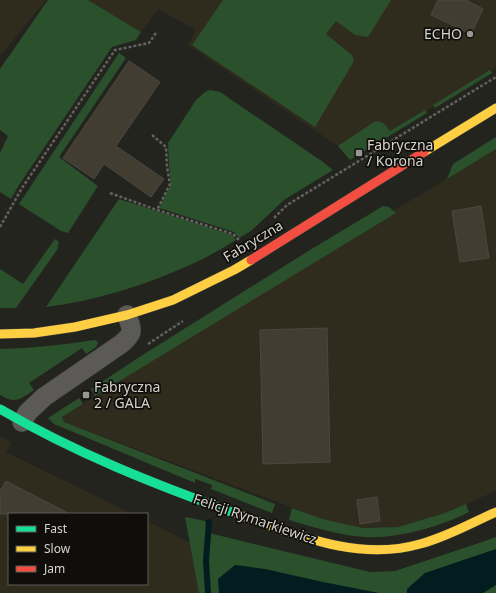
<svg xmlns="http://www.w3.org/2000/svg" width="496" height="593" viewBox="0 0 496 593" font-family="'Noto Sans',sans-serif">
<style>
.built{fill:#2f2c1e}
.green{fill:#2a502c}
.water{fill:#031c1f}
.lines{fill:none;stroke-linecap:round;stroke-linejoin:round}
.stream{stroke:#031c1f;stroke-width:6}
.building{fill:#433c31;stroke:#494844}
.street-casing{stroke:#41403c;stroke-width:20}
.fast-casing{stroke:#41403c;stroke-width:10}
.slow-casing{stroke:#41403c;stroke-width:10}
.jam-casing{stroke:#41403c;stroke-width:10}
.path{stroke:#62615e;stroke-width:2.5;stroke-dasharray:3 2;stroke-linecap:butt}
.street{stroke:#5b5a56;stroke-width:19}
.fast{stroke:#16e098;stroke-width:9}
.slow{stroke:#ffcf43;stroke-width:9}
.jam{stroke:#f24e42;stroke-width:9}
.poi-dot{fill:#979690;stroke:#0f0e0a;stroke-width:1.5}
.labels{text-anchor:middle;stroke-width:3.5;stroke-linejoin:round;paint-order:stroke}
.poi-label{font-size:14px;fill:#d5d3cd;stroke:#0f0e0a;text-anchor:start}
.street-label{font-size:14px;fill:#d5d3cd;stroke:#0f0e0a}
</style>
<rect width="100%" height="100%" fill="#24241f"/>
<g class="built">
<path d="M 0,0 L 46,0 L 0,56 Z"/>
<path d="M 88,0 L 496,0 L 496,68 L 353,156 L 188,45 L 196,30 L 158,9 L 141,32 Z"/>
<path d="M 496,149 L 496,491 L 445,513 L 398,527 L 363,528 L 323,519 L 64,422 L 62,417 L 142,367 L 316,256 L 425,192 Z"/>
<path d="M 0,436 L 11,442 L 6,452 L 132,514 L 9,514 L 9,584 L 147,584 L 147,521 L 193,544 L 199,593 L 0,593 Z"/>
</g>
<g class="green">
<path d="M 48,0 L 88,0 L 141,32 L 136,40 L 112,47 L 19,185 L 11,199 L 0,192 L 0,153 L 8,136 L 0,130 L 0,69 Z"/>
<path d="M 223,0 L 391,0 L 368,37 L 355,35 L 336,21 L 326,34 L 352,55 L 354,61 L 315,127 L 192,45 Z"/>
<path d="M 119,53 L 126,58 L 59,157 L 98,186 L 68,233 L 61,231 L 19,204 Z"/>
<path d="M 490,70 L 492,73 L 435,108 L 433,105 Z"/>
<path d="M 210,90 L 220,92 L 223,94 L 323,162 L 333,170 L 284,200 L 251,231 L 239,238 L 234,232 L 159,208 L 171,184 L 169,166 L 168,143 L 196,100 L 205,92 Z"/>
<path d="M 425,110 L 427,113 L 350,160 L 338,146 L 374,122 C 383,120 385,125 390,131 Z"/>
<path d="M 496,137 L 496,149 L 447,179 L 453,164 Z"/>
<path d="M 119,199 L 232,235 L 236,240 C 221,249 206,258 190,265 C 145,285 96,301 46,307 Z"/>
<path d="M 383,206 L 389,207 L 396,213 L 95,396 L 91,389 L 141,356 L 310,250 Z"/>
<path d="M 55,239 L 59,242 L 57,250 L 16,308 L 0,308 L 0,269 L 23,284 Z"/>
<path d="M 94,340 L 97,341 L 98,343 L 96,347 L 86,354 L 82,348 L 29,383 L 34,390 C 19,400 16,404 0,395 L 0,349 C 31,348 63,345 94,340 Z"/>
<path d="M 79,398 L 83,404 L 62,417 L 64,422 L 275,504 L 272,513 L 211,489 L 212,485 L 195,479 L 195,483 L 54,424 L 48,418 Z"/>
<path d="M 466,504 L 469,512 C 442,526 397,539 366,537 C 341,536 313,527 289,520 L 292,508 L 323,519 L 363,528 L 398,527 L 445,513 Z"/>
<path d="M 185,517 L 205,521 L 209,533 L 370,572 L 395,571 L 485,541 L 496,537 L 496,593 L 199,593 Z"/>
</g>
<g class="water">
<path d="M 496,549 L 496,585 L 483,593 L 407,593 L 407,589 L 425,573 Z"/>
<path d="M 235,565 L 265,569 L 323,582 L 379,593 L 219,593 L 218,579 Z"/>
</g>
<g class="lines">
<path class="stream" d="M 208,593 L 206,560 L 209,522"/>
</g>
<g class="building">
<path d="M 438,0 L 466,0 L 483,9 L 471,34 L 431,15 Z"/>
<path d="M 129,61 L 160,82 L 116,146 L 164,179 L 151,197 L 104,164 L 94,179 L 63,158 Z"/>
<path d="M 481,206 L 489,258 L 460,262 L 452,211 Z"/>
<path d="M 327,328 L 330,462 L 263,464 L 260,330 Z"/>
<path d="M 6,481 L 70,514 L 0,514 L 0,491 Z"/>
<path d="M 377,497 L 380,521 L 360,524 L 357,500 Z"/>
</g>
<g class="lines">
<g class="street-casing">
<path id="street" d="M 22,422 L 28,412 L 44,397 L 121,344 C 135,332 132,331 127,315"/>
</g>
<g class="fast-casing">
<path id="fast" d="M 0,409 C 75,453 154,484 237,514"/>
</g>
<g class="slow-casing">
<g id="slow">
<path d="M 424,152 L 496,108"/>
<path d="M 0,334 L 34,333 L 75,327 L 127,315 L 173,300 L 234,270 L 251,260"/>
<path d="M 237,514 C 295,534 357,562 420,544 C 447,537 471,523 496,512"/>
</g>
</g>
<g class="jam-casing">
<path id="jam" d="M 251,260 L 424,152"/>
</g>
<g class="path">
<path d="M 152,135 L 166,147 L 167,167 L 170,184 L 157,210"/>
<path d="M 110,193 L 157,210 L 233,234 L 239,240"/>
<path d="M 274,218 L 287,205 L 496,77"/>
<path d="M 0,227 L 22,188 L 115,50 L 149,43 L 156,33"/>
<path d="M 148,344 L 183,321"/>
</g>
<use href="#street" class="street"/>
<use href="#fast" class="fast"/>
<use href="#slow" class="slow"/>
<use href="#jam" class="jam"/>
</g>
<g class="poi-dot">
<circle cx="470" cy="34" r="4"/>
<rect x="355" y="149" width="8" height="8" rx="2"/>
<rect x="82" y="391" width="8" height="8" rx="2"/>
</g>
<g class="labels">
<g class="poi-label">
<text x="462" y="39" text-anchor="end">ECHO</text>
<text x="367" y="150">Fabryczna<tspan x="367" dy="16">/ Korona</tspan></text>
<text x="94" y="392">Fabryczna<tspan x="94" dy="16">2 / GALA</tspan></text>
</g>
<g class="street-label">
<text transform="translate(253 241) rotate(-31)" y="5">Fabryczna</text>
<text transform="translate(255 519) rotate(19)" y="5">Felicji Rymarkiewicz</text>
</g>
</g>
<rect x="8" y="513" width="140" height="72" fill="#0f0e0a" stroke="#5e5d58"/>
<rect x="16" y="526" width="20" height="6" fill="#16e098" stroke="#5e5d58"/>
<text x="44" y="533" font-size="12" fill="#d5d3cd">Fast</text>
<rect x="16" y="546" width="20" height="6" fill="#ffcf43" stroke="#5e5d58"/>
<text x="44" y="553" font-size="12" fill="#d5d3cd">Slow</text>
<rect x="16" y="566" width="20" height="6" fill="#f24e42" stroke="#5e5d58"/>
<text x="44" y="573" font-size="12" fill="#d5d3cd">Jam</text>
</svg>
